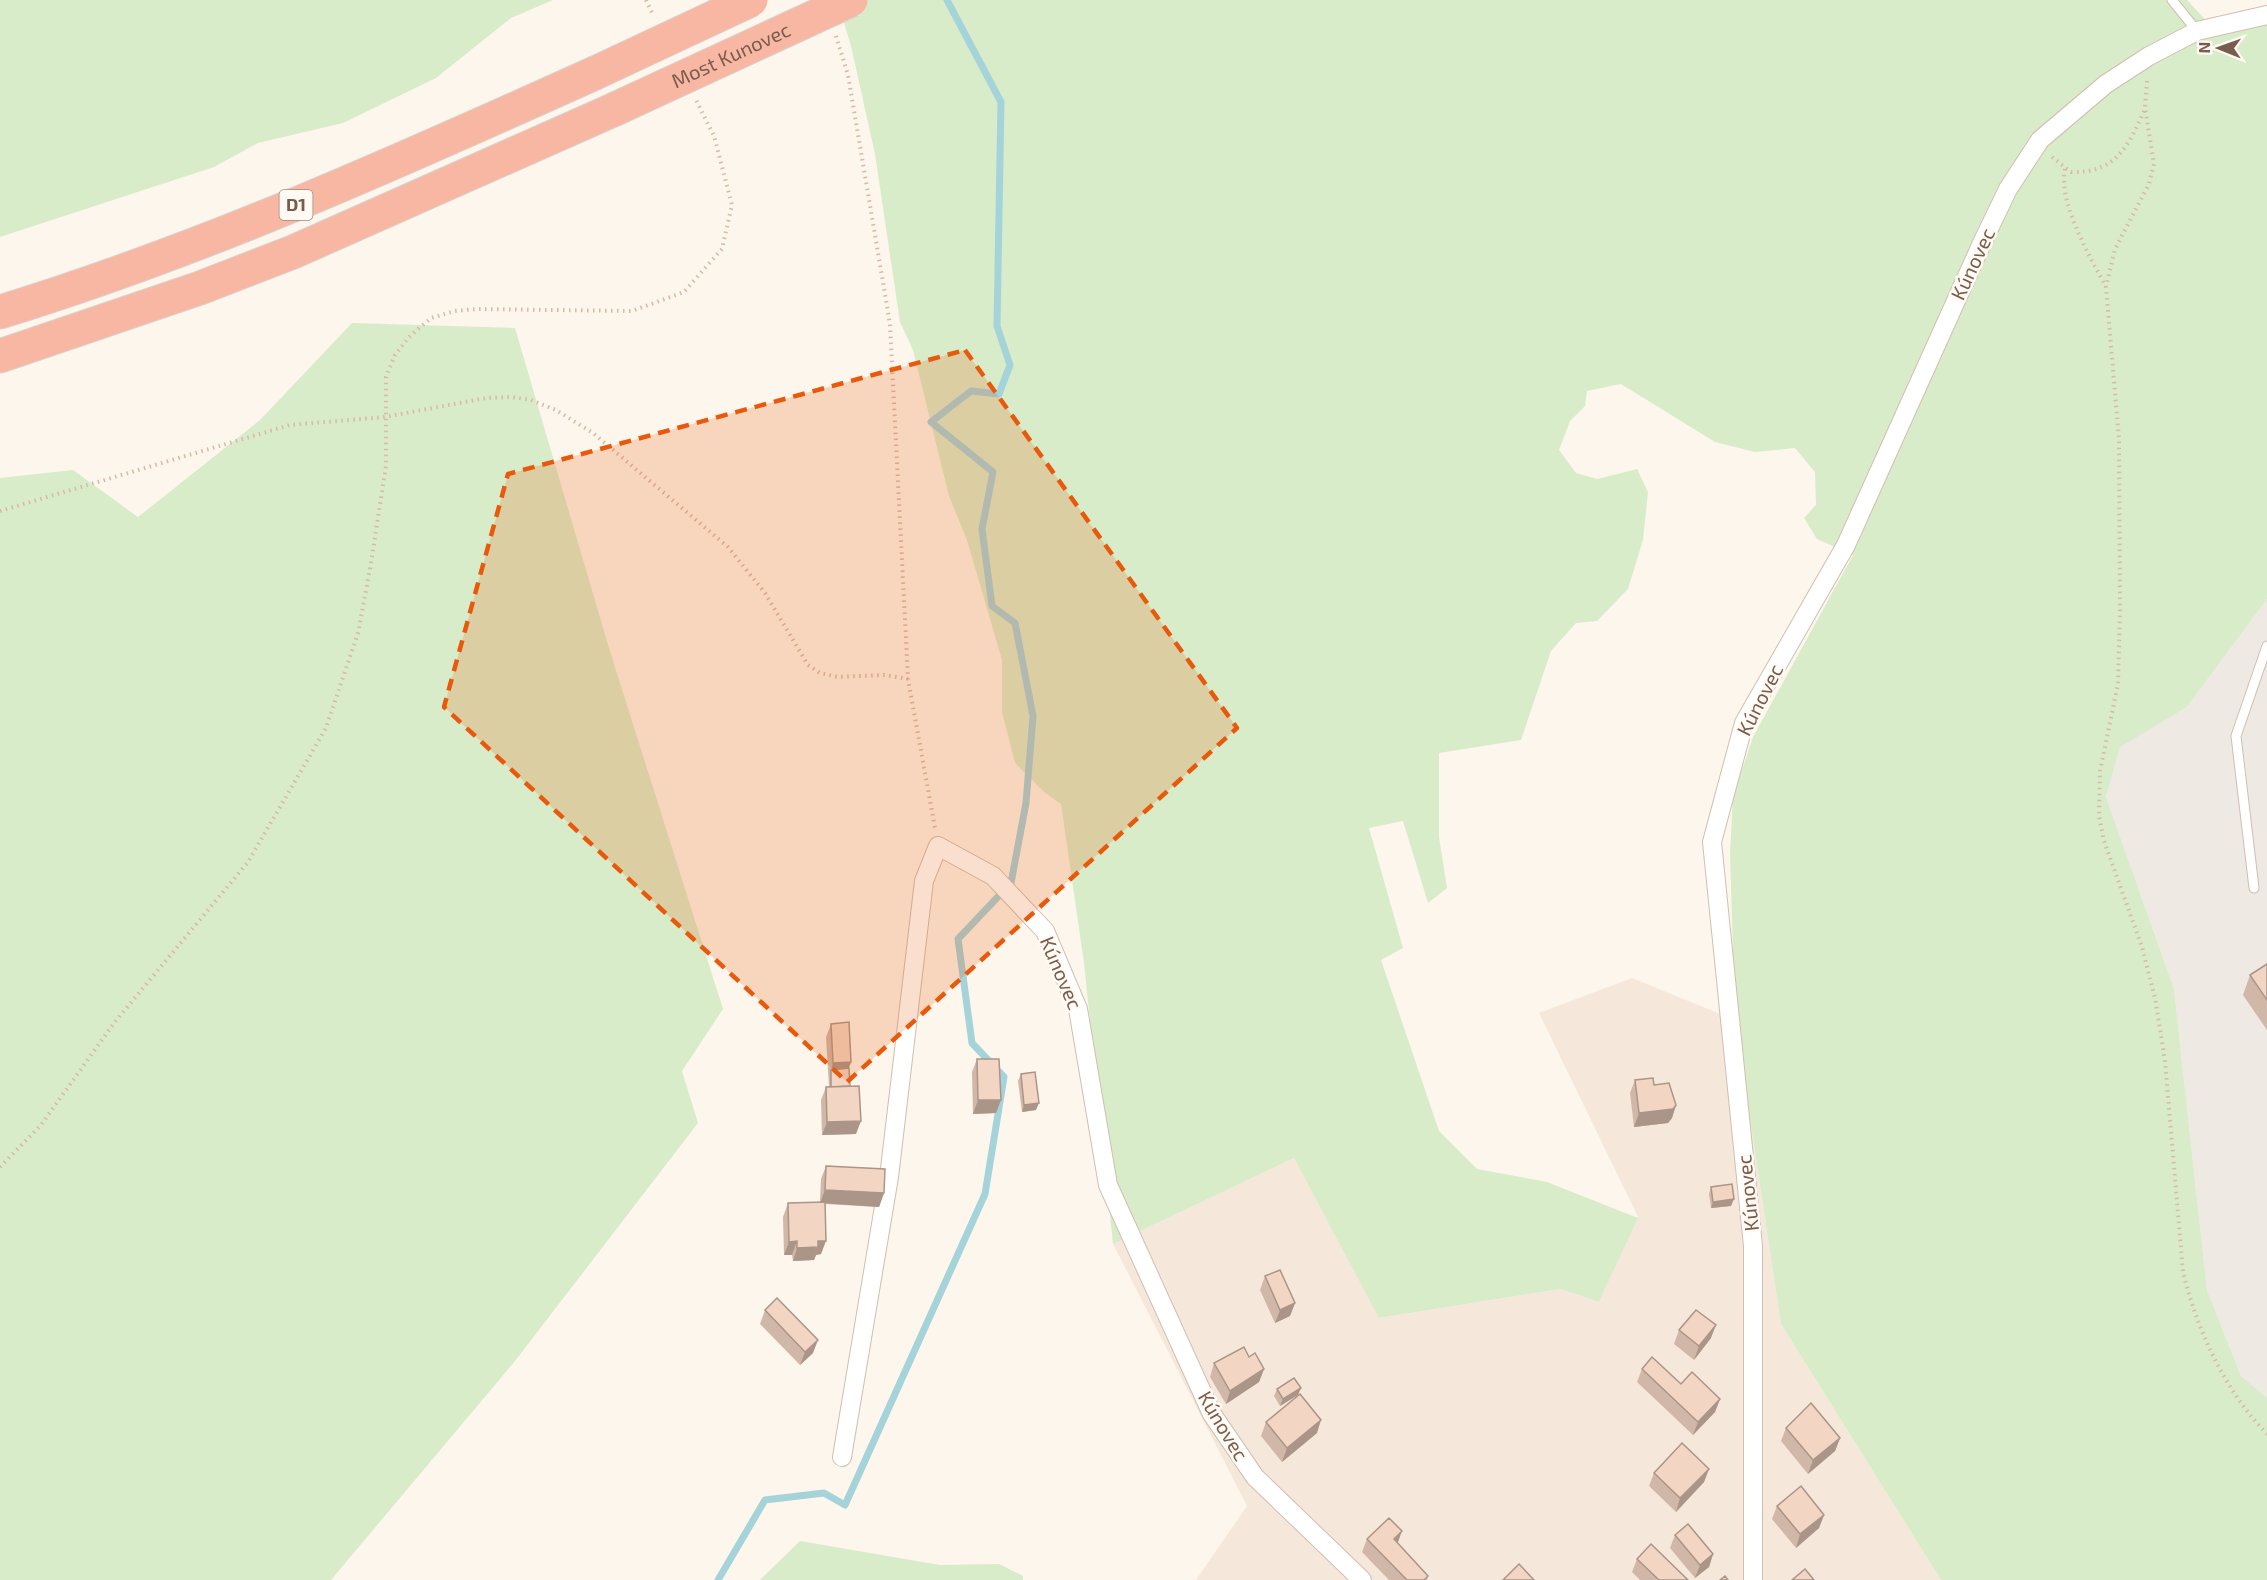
<svg xmlns="http://www.w3.org/2000/svg" width="2267" height="1580" viewBox="0 0 2267 1580" font-family="'Exo 2',sans-serif">
<style>
.residential{fill:#f5e8da}
.industrial{fill:#efe9e4}
.green{fill:#d8ecc9}
.lines{fill:none;stroke-linecap:round;stroke-linejoin:round}
.stream{stroke:#a5d3da;stroke-width:7}
.service-casing{stroke:#d1beb0;stroke-width:11}
.minor-casing{stroke:#d1beb0;stroke-width:20}
.motorway-casing{stroke:#dad1cd;stroke-width:35}
.path{stroke:#d9b8a5;stroke-width:4;stroke-dasharray:1.5 4.5;stroke-linecap:butt}
.service{stroke:#fff;stroke-width:9}
.minor{stroke:#fff;stroke-width:18}
.motorway{stroke:#f7b7a3;stroke-width:33}
.motorway-bridge-casing{stroke:#dad1cd;stroke-width:35;stroke-linecap:butt}
.motorway-bridge{stroke:#f7b7a3;stroke-width:33}
.wall{fill:#d1b7a8}
.shaded-wall{fill:#aa9588}
.building{fill:#f3d5c3;stroke:#aa9588;stroke-width:1.5}
.marked{fill:#e8590c;fill-opacity:0.2;stroke:#e8590c;stroke-width:4.5;stroke-dasharray:12 8;stroke-linejoin:round}
.labels{text-anchor:middle;stroke-width:5;stroke-linejoin:round;paint-order:stroke}
.shield{fill:#fffaf3;stroke:#a28b7f;stroke-width:1.5}
.shield-label{font-size:18px;font-weight:bold;fill:#7a5c4d}
.street-label{font-size:20px;fill:#7a5c4d;stroke:#fffaf3}
</style>
<rect width="100%" height="100%" fill="#fdf6ec"/>
<path class="residential" d="M 1632,978 L 1735,1020 L 1781,1324 L 1941,1580 L 1196,1580 L 1247,1506 L 1113,1244 L 1294,1158 L 1380,1318 L 1560,1289 L 1599,1302 L 1638,1217 L 1539,1013 Z"/>
<path class="industrial" d="M 2267,599 L 2267,1398 L 2241,1376 L 2207,1290 L 2174,989 L 2106,797 L 2120,746 L 2187,707 Z"/>
<g class="green">
<path d="M 0,0 L 553,0 L 511,18 L 436,78 L 343,123 L 258,143 L 214,167 L 0,237 Z"/>
<path d="M 837,0 L 2187,0 L 2215,30 L 2267,22 L 2267,599 L 2187,707 L 2120,747 L 2106,797 L 2174,989 L 2207,1290 L 2241,1376 L 2267,1398 L 2267,1580 L 1941,1580 L 1781,1324 L 1735,1020 L 1730,853 L 1733,797 L 1753,737 L 1853,555 L 1817,539 L 1804,518 L 1816,505 L 1815,472 L 1795,448 L 1755,452 L 1715,442 L 1621,384 L 1587,391 L 1585,406 L 1570,421 L 1559,450 L 1576,473 L 1597,479 L 1637,469 L 1648,492 L 1643,540 L 1628,589 L 1597,621 L 1576,623 L 1551,651 L 1521,740 L 1439,753 L 1439,837 L 1447,888 L 1428,903 L 1403,821 L 1369,828 L 1403,948 L 1381,960 L 1439,1131 L 1477,1169 L 1547,1182 L 1638,1218 L 1599,1302 L 1560,1289 L 1379,1318 L 1294,1158 L 1113,1244 L 1084,963 L 1061,804 L 1044,792 L 1015,763 L 1002,712 L 1002,660 L 967,540 L 949,496 L 913,350 L 900,322 L 875,154 L 851,46 Z"/>
<path d="M 352,323 L 515,328 L 609,648 L 723,1009 L 682,1071 L 698,1123 L 515,1361 L 331,1580 L 0,1580 L 0,478 L 73,470 L 138,517 L 260,420 Z"/>
<path d="M 800,1541 L 940,1565 L 999,1564 L 1023,1576 L 1023,1580 L 760,1580 Z"/>
</g>
<g class="lines">
<path class="stream" d="M 718,1580 L 765,1500 L 824,1493 L 845,1505 L 985,1194 L 1004,1077 L 972,1043 L 958,939 L 1011,883 L 1026,803 L 1033,716 L 1015,623 L 992,606 L 982,529 L 993,472 L 931,422 L 971,391 L 999,394 L 1010,365 L 997,326 L 1001,102 L 947,0"/>
<g class="service-casing">
<g id="service">
<path d="M 2172,0 L 2197,31"/>
<path d="M 2254,888 L 2236,736 L 2267,646"/>
</g>
</g>
<g class="minor-casing">
<g id="minor">
<path d="M 842,1457 L 889,1177 L 924,881 L 938,846 L 993,876 L 1045,931 L 1078,1009 L 1108,1185 L 1212,1414 L 1255,1477 L 1362,1580"/>
<path d="M 1753,1580 L 1753,1246 L 1712,842 L 1744,723 L 1846,545 L 1982,243 L 2008,189 L 2040,140 L 2106,84 L 2149,56 L 2197,31 L 2267,15"/>
</g>
</g>
<g class="motorway-casing">
<g id="motorway">
<path d="M 0,312 C 205,249 400,161 595,73"/>
<path d="M 0,356 L 200,288 L 293,252 L 613,110"/>
</g>
</g>
<g class="path">
<path d="M 646,0 L 653,15"/>
<path d="M 836,36 L 848,75 L 890,324 L 908,679 L 935,828"/>
<path d="M 2147,81 L 2145,108 L 2154,164 L 2149,184 L 2115,249 L 2106,287 L 2119,439 L 2120,611 L 2118,684 L 2100,771 L 2099,816 L 2104,841 L 2142,947 L 2155,998 L 2165,1061 L 2183,1272 C 2197,1330 2225,1391 2267,1434"/>
<path d="M 2052,157 L 2071,172 C 2116,173 2128,147 2145,109"/>
<path d="M 2065,169 C 2058,204 2090,256 2106,287"/>
<path d="M 0,511 L 290,425 L 385,417 L 486,398 L 512,397 L 531,400 L 556,410 L 593,433 L 728,547 L 765,593 L 808,665 L 820,673 L 838,677 L 885,675 L 908,679"/>
<path d="M 0,1167 L 41,1125 L 114,1023 L 248,862 L 326,728 L 358,633 L 370,569 L 386,466 L 386,377 L 395,355 L 409,337 L 431,318 L 455,311 L 476,309 L 632,311 L 684,292 L 722,249 L 732,205 L 714,136 L 696,100"/>
</g>
<use href="#service" class="service"/>
<use href="#minor" class="minor"/>
<use href="#motorway" class="motorway"/>
<g class="motorway-bridge-casing">
<g id="motorway-bridge">
<path d="M 595,73 L 751,0"/>
<path id="s1" d="M 613,110 L 851,0"/>
</g>
</g>
<use href="#motorway-bridge" class="motorway-bridge"/>
</g>
<g class="wall">
<path d="M 2267,964 L 2267,1030 L 2243,995 L 2250,975 Z"/>
<path d="M 831,1024 L 851,1062 L 849,1068 L 850,1086 L 856,1134 L 822,1135 L 821,1100 L 826,1087 L 829,1087 L 826,1037 Z"/>
<path d="M 977,1059 L 1001,1100 L 996,1113 L 973,1114 L 972,1072 Z"/>
<path d="M 1021,1074 L 1036,1110 L 1022,1112 L 1018,1081 Z"/>
<path d="M 1635,1080 L 1654,1085 L 1676,1105 L 1672,1118 L 1668,1123 L 1634,1127 L 1630,1093 Z"/>
<path d="M 826,1166 L 884,1193 L 879,1207 L 825,1204 L 821,1254 L 816,1255 L 814,1260 L 793,1261 L 792,1255 L 784,1255 L 783,1217 L 788,1203 L 820,1202 L 821,1179 Z"/>
<path d="M 1711,1187 L 1731,1206 L 1711,1208 L 1709,1194 Z"/>
<path d="M 1265,1276 L 1295,1303 L 1290,1316 L 1275,1323 L 1260,1290 Z"/>
<path d="M 765,1310 L 813,1353 L 800,1365 L 760,1324 Z"/>
<path d="M 1679,1330 L 1711,1338 L 1694,1360 L 1674,1344 Z"/>
<path d="M 1249,1357 L 1264,1369 L 1259,1382 L 1226,1404 L 1210,1377 L 1214,1363 Z"/>
<path d="M 1642,1369 L 1720,1399 L 1715,1412 L 1693,1435 L 1637,1382 Z"/>
<path d="M 1277,1389 L 1298,1395 L 1280,1406 L 1274,1396 Z"/>
<path d="M 1266,1422 L 1317,1433 L 1282,1462 L 1261,1436 Z"/>
<path d="M 1786,1428 L 1840,1438 L 1835,1451 L 1808,1474 L 1781,1441 Z"/>
<path d="M 1709,1469 L 1704,1482 L 1676,1512 L 1649,1486 L 1654,1473 Z"/>
<path d="M 1777,1506 L 1824,1515 L 1819,1528 L 1796,1548 L 1772,1519 Z"/>
<path d="M 1675,1535 L 1713,1554 L 1709,1567 L 1695,1578 L 1670,1548 Z"/>
<path d="M 1367,1539 L 1398,1544 L 1428,1576 L 1427,1580 L 1389,1580 L 1362,1552 Z"/>
<path d="M 1637,1559 L 1688,1580 L 1640,1580 L 1632,1572 Z"/>
</g>
<g class="shaded-wall">
<path d="M 851,1062 L 846,1075 L 831,1070 L 833,1063 Z"/>
<path d="M 978,1100 L 1001,1100 L 996,1113 L 973,1114 Z"/>
<path d="M 1039,1103 L 1036,1110 L 1022,1112 L 1024,1105 Z"/>
<path d="M 1676,1105 L 1672,1118 L 1668,1123 L 1634,1127 L 1639,1113 Z"/>
<path d="M 861,1121 L 856,1134 L 822,1135 L 827,1122 Z"/>
<path d="M 825,1190 L 884,1193 L 879,1207 L 820,1203 Z"/>
<path d="M 1734,1199 L 1731,1206 L 1711,1208 L 1713,1202 Z"/>
<path d="M 797,1241 L 792,1255 L 784,1255 L 789,1242 Z"/>
<path d="M 818,1241 L 826,1241 L 821,1254 L 816,1255 L 814,1260 L 793,1261 L 797,1248 Z"/>
<path d="M 1295,1303 L 1290,1316 L 1275,1323 L 1280,1310 Z"/>
<path d="M 1716,1325 L 1711,1338 L 1694,1360 L 1699,1346 Z"/>
<path d="M 818,1340 L 813,1353 L 800,1365 L 805,1352 Z"/>
<path d="M 1264,1369 L 1259,1382 L 1226,1404 L 1230,1391 Z"/>
<path d="M 1301,1388 L 1298,1395 L 1280,1406 L 1283,1399 Z"/>
<path d="M 1720,1399 L 1715,1412 L 1693,1435 L 1698,1422 Z"/>
<path d="M 1321,1420 L 1317,1433 L 1282,1462 L 1287,1448 Z"/>
<path d="M 1840,1438 L 1835,1451 L 1808,1474 L 1813,1460 Z"/>
<path d="M 1709,1469 L 1704,1482 L 1676,1512 L 1680,1498 Z"/>
<path d="M 1824,1515 L 1819,1528 L 1796,1548 L 1800,1534 Z"/>
<path d="M 1402,1531 L 1397,1545 L 1394,1539 Z"/>
<path d="M 1713,1554 L 1709,1567 L 1695,1578 L 1700,1565 Z"/>
</g>
<g class="building">
<path d="M 2267,964 L 2267,1000 L 2250,975 Z"/>
<path d="M 849,1022 L 851,1062 L 833,1063 L 831,1024 Z"/>
<path d="M 977,1059 L 999,1059 L 1001,1100 L 978,1100 Z"/>
<path d="M 849,1068 L 850,1086 L 831,1087 L 831,1070 Z"/>
<path d="M 1035,1072 L 1039,1103 L 1024,1105 L 1021,1074 Z"/>
<path d="M 1653,1078 L 1654,1085 L 1669,1083 L 1676,1105 L 1673,1109 L 1639,1113 L 1635,1080 Z"/>
<path d="M 859,1086 L 861,1121 L 827,1122 L 826,1087 Z"/>
<path d="M 826,1166 L 885,1169 L 884,1193 L 825,1190 Z"/>
<path d="M 1732,1184 L 1734,1199 L 1713,1202 L 1711,1187 Z"/>
<path d="M 825,1202 L 826,1241 L 818,1241 L 818,1247 L 797,1248 L 797,1241 L 789,1242 L 788,1203 Z"/>
<path d="M 1280,1270 L 1295,1303 L 1280,1310 L 1265,1276 Z"/>
<path d="M 777,1298 L 818,1340 L 805,1352 L 765,1310 Z"/>
<path d="M 1696,1310 L 1716,1325 L 1699,1346 L 1679,1330 Z"/>
<path d="M 1244,1347 L 1249,1357 L 1255,1353 L 1264,1369 L 1230,1391 L 1214,1363 Z"/>
<path d="M 1652,1357 L 1681,1384 L 1692,1372 L 1720,1399 L 1698,1422 L 1642,1369 Z"/>
<path d="M 1294,1378 L 1301,1388 L 1283,1399 L 1277,1389 Z"/>
<path d="M 1300,1394 L 1321,1420 L 1287,1448 L 1266,1422 Z"/>
<path d="M 1811,1403 L 1840,1438 L 1813,1460 L 1786,1428 Z"/>
<path d="M 1682,1443 L 1709,1469 L 1680,1498 L 1654,1473 Z"/>
<path d="M 1801,1486 L 1824,1515 L 1800,1534 L 1777,1506 Z"/>
<path d="M 1389,1518 L 1402,1531 L 1394,1539 L 1428,1576 L 1424,1580 L 1407,1580 L 1367,1539 Z"/>
<path d="M 1688,1524 L 1713,1554 L 1700,1565 L 1675,1535 Z"/>
<path d="M 1651,1544 L 1688,1580 L 1659,1580 L 1637,1559 Z"/>
<path d="M 1519,1564 L 1534,1580 L 1503,1580 Z"/>
<path d="M 1805,1569 L 1814,1580 L 1792,1580 Z"/>
<path d="M 1725,1576 L 1728,1580 L 1720,1580 Z"/>
</g>
<path class="marked" d="M 965,350 L 1237,728 L 847,1082 L 444,707 L 508,474 Z"/>
<g class="labels">
<rect class="shield" x="279.5" y="190" width="33" height="30" rx="4.5"/>
<g class="shield-label">
<text x="296" y="211">D1</text>
</g>
<g class="street-label">
<text dy="7" stroke="none"><textPath href="#s1" startOffset="130">Most Kunovec</textPath></text>
<text transform="translate(1973 264) rotate(-65)" y="7">Kúnovec</text>
<text transform="translate(1760 700) rotate(-63)" y="7">Kúnovec</text>
<text transform="translate(1061 973) rotate(67)" y="7">Kúnovec</text>
<text transform="translate(1748 1193) rotate(-96)" y="7">Kúnovec</text>
<text transform="translate(1223 1426) rotate(59)" y="7">Kúnovec</text>
</g>
</g>
<g transform="translate(2219 48) rotate(271)" stroke="#fffaf3" stroke-width="4.5" paint-order="stroke">
<path d="M0-4.5L10 22L0 15L-10 22Z" fill="#7a5c4d"/>
<text y="-9" font-size="16" font-weight="bold" text-anchor="middle" fill="#7a5c4d">N</text>
</g>
</svg>
